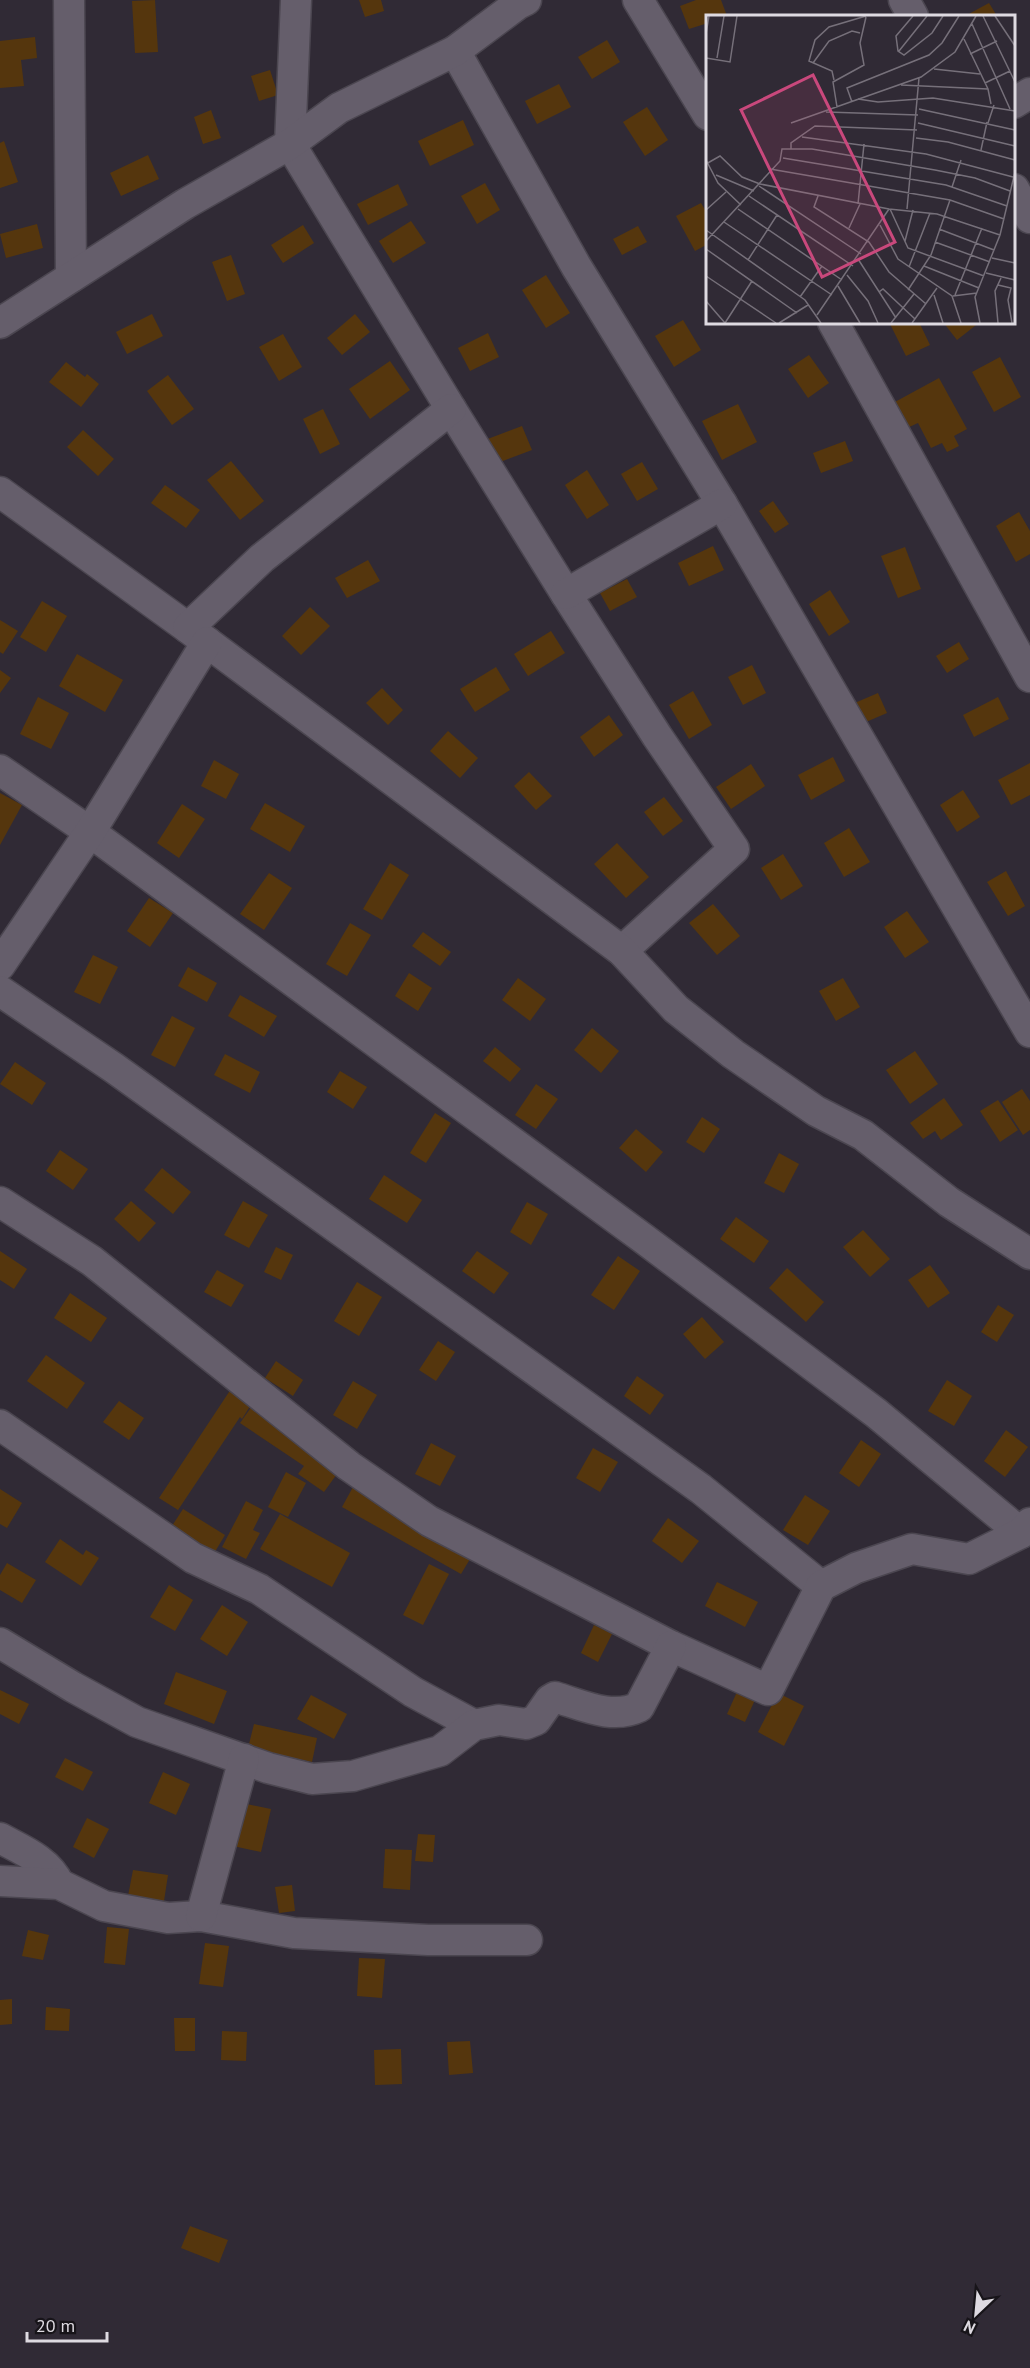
<svg xmlns="http://www.w3.org/2000/svg" width="1030" height="2368" viewBox="0 0 1030 2368" font-family="'PT Sans',sans-serif">
<style>
.building{fill:#55360d}
.lines{fill:none;stroke-linecap:round;stroke-linejoin:round}
.minor-casing{stroke:#4b4650;stroke-width:33}
.minor{stroke:#655e6b;stroke-width:30}
.inset-road{fill:none;stroke:#76707a;stroke-width:1.5}
.view{fill:#c9487c;fill-opacity:0.15;stroke:#c9487c;stroke-width:3}
.inset-edge{fill:none;stroke:#dedae1;stroke-width:3}
</style>
<rect width="100%" height="100%" fill="#302a35"/>
<g class="building">
<path d="M 155,0 L 158,52 L 135,53 L 132,1 Z"/>
<path d="M 359,0 L 381,0 L 384,11 L 365,17 Z"/>
<path d="M 696,0 L 721,0 L 727,16 L 708,16 L 708,23 L 689,29 L 680,6 Z"/>
<path d="M 989,3 L 997,16 L 965,16 Z"/>
<path d="M 35,37 L 37,58 L 21,60 L 24,86 L 0,88 L 0,41 Z"/>
<path d="M 607,40 L 620,62 L 592,79 L 578,57 Z"/>
<path d="M 270,70 L 278,95 L 259,101 L 251,76 Z"/>
<path d="M 559,84 L 571,107 L 537,124 L 525,101 Z"/>
<path d="M 647,107 L 668,140 L 645,156 L 623,122 Z"/>
<path d="M 211,110 L 221,138 L 203,144 L 194,117 Z"/>
<path d="M 463,120 L 474,145 L 430,166 L 418,141 Z"/>
<path d="M 4,141 L 18,182 L 0,188 L 0,143 Z"/>
<path d="M 148,155 L 159,179 L 121,196 L 110,173 Z"/>
<path d="M 485,183 L 500,210 L 477,224 L 461,196 Z"/>
<path d="M 398,184 L 408,205 L 368,225 L 357,204 Z"/>
<path d="M 701,203 L 708,215 L 708,244 L 695,251 L 676,216 Z"/>
<path d="M 411,221 L 426,243 L 393,263 L 379,241 Z"/>
<path d="M 37,224 L 43,248 L 6,258 L 0,234 Z"/>
<path d="M 303,225 L 314,243 L 283,263 L 271,245 Z"/>
<path d="M 638,226 L 647,242 L 622,255 L 613,239 Z"/>
<path d="M 231,255 L 245,294 L 227,301 L 212,262 Z"/>
<path d="M 546,275 L 570,313 L 546,328 L 522,290 Z"/>
<path d="M 152,314 L 163,336 L 127,354 L 116,332 Z"/>
<path d="M 355,314 L 370,332 L 342,355 L 327,338 Z"/>
<path d="M 683,320 L 701,350 L 674,367 L 655,336 Z"/>
<path d="M 889,322 L 919,322 L 930,345 L 906,356 Z"/>
<path d="M 943,322 L 980,322 L 957,340 Z"/>
<path d="M 488,333 L 499,357 L 470,371 L 458,348 Z"/>
<path d="M 283,334 L 302,367 L 279,381 L 259,347 Z"/>
<path d="M 809,355 L 829,383 L 808,398 L 788,369 Z"/>
<path d="M 1000,357 L 1021,397 L 994,412 L 972,372 Z"/>
<path d="M 390,361 L 410,390 L 370,419 L 349,389 Z"/>
<path d="M 66,362 L 85,377 L 87,374 L 99,384 L 81,407 L 49,382 Z"/>
<path d="M 168,375 L 194,409 L 172,425 L 147,391 Z"/>
<path d="M 939,378 L 967,429 L 954,436 L 959,446 L 947,452 L 942,443 L 931,448 L 918,423 L 907,428 L 893,403 Z"/>
<path d="M 738,404 L 757,442 L 722,460 L 702,421 Z"/>
<path d="M 323,409 L 340,444 L 320,454 L 303,419 Z"/>
<path d="M 522,426 L 532,450 L 495,464 L 485,440 Z"/>
<path d="M 83,430 L 114,459 L 98,476 L 67,447 Z"/>
<path d="M 845,441 L 853,461 L 821,473 L 813,453 Z"/>
<path d="M 231,461 L 264,501 L 240,520 L 207,480 Z"/>
<path d="M 642,462 L 658,489 L 637,501 L 621,474 Z"/>
<path d="M 587,470 L 609,505 L 587,519 L 565,485 Z"/>
<path d="M 165,485 L 200,510 L 186,528 L 151,503 Z"/>
<path d="M 773,501 L 789,524 L 775,533 L 759,511 Z"/>
<path d="M 1019,512 L 1030,531 L 1030,554 L 1016,562 L 996,526 Z"/>
<path d="M 713,546 L 724,570 L 689,586 L 678,563 Z"/>
<path d="M 905,547 L 921,589 L 898,598 L 881,556 Z"/>
<path d="M 368,560 L 380,581 L 347,598 L 335,578 Z"/>
<path d="M 627,579 L 637,597 L 610,611 L 600,593 Z"/>
<path d="M 830,590 L 850,622 L 829,636 L 809,604 Z"/>
<path d="M 42,601 L 67,616 L 46,652 L 20,637 Z"/>
<path d="M 310,607 L 330,626 L 301,655 L 282,636 Z"/>
<path d="M 0,620 L 18,631 L 3,654 L 0,652 Z"/>
<path d="M 551,631 L 565,653 L 528,676 L 514,654 Z"/>
<path d="M 959,642 L 969,659 L 947,673 L 936,656 Z"/>
<path d="M 77,654 L 123,680 L 105,712 L 59,686 Z"/>
<path d="M 752,665 L 766,693 L 743,705 L 728,677 Z"/>
<path d="M 496,667 L 510,690 L 475,712 L 460,689 Z"/>
<path d="M 0,670 L 11,678 L 0,693 Z"/>
<path d="M 382,688 L 403,710 L 388,725 L 366,703 Z"/>
<path d="M 693,691 L 712,725 L 689,739 L 669,705 Z"/>
<path d="M 878,693 L 887,713 L 859,725 L 850,705 Z"/>
<path d="M 38,697 L 69,713 L 51,749 L 20,734 Z"/>
<path d="M 998,697 L 1009,719 L 974,737 L 963,715 Z"/>
<path d="M 609,715 L 623,735 L 594,757 L 580,737 Z"/>
<path d="M 448,731 L 478,758 L 460,778 L 430,751 Z"/>
<path d="M 833,757 L 845,781 L 811,800 L 798,775 Z"/>
<path d="M 214,760 L 239,774 L 226,799 L 201,786 Z"/>
<path d="M 1030,763 L 1030,795 L 1011,805 L 998,780 Z"/>
<path d="M 751,764 L 765,786 L 731,809 L 716,787 Z"/>
<path d="M 529,772 L 552,796 L 536,810 L 514,786 Z"/>
<path d="M 963,790 L 980,817 L 957,832 L 940,805 Z"/>
<path d="M 0,793 L 22,805 L 0,845 Z"/>
<path d="M 664,797 L 683,821 L 663,836 L 644,812 Z"/>
<path d="M 265,803 L 305,826 L 290,852 L 250,829 Z"/>
<path d="M 182,804 L 205,819 L 179,858 L 157,843 Z"/>
<path d="M 849,828 L 870,862 L 844,877 L 824,843 Z"/>
<path d="M 617,843 L 649,877 L 626,898 L 594,864 Z"/>
<path d="M 783,854 L 803,886 L 781,900 L 761,868 Z"/>
<path d="M 390,863 L 409,875 L 382,920 L 363,909 Z"/>
<path d="M 1006,871 L 1025,906 L 1008,916 L 987,882 Z"/>
<path d="M 269,873 L 292,888 L 264,930 L 240,914 Z"/>
<path d="M 149,898 L 173,913 L 150,947 L 127,931 Z"/>
<path d="M 713,904 L 740,936 L 717,955 L 689,923 Z"/>
<path d="M 907,911 L 929,942 L 905,958 L 884,927 Z"/>
<path d="M 350,923 L 371,935 L 347,976 L 326,964 Z"/>
<path d="M 423,932 L 451,952 L 440,966 L 412,946 Z"/>
<path d="M 93,955 L 118,967 L 100,1004 L 74,992 Z"/>
<path d="M 188,967 L 217,983 L 207,1002 L 178,986 Z"/>
<path d="M 409,973 L 432,988 L 418,1011 L 395,996 Z"/>
<path d="M 518,978 L 546,999 L 530,1021 L 502,1000 Z"/>
<path d="M 843,978 L 860,1007 L 836,1021 L 819,991 Z"/>
<path d="M 240,995 L 277,1016 L 264,1037 L 228,1016 Z"/>
<path d="M 172,1016 L 195,1028 L 175,1067 L 151,1055 Z"/>
<path d="M 592,1028 L 619,1051 L 601,1073 L 574,1050 Z"/>
<path d="M 495,1047 L 521,1069 L 510,1082 L 483,1061 Z"/>
<path d="M 915,1051 L 938,1084 L 910,1104 L 886,1070 Z"/>
<path d="M 225,1054 L 260,1072 L 250,1093 L 214,1075 Z"/>
<path d="M 15,1062 L 46,1083 L 32,1105 L 0,1084 Z"/>
<path d="M 340,1071 L 367,1087 L 353,1109 L 327,1092 Z"/>
<path d="M 536,1084 L 558,1099 L 536,1129 L 515,1115 Z"/>
<path d="M 1022,1089 L 1030,1101 L 1030,1130 L 1023,1135 L 1002,1102 Z"/>
<path d="M 944,1098 L 963,1125 L 941,1140 L 935,1131 L 923,1139 L 910,1123 Z"/>
<path d="M 998,1100 L 1018,1130 L 1000,1142 L 980,1111 Z"/>
<path d="M 435,1113 L 451,1123 L 426,1163 L 410,1153 Z"/>
<path d="M 702,1117 L 720,1129 L 704,1153 L 686,1142 Z"/>
<path d="M 636,1129 L 663,1152 L 646,1172 L 619,1148 Z"/>
<path d="M 60,1150 L 88,1169 L 73,1190 L 46,1171 Z"/>
<path d="M 779,1153 L 799,1164 L 784,1193 L 764,1183 Z"/>
<path d="M 162,1168 L 191,1192 L 173,1214 L 144,1190 Z"/>
<path d="M 384,1175 L 422,1200 L 407,1223 L 369,1199 Z"/>
<path d="M 131,1201 L 156,1223 L 139,1242 L 114,1219 Z"/>
<path d="M 243,1201 L 268,1215 L 249,1248 L 224,1235 Z"/>
<path d="M 527,1202 L 548,1214 L 531,1245 L 510,1232 Z"/>
<path d="M 736,1217 L 769,1241 L 754,1263 L 720,1239 Z"/>
<path d="M 863,1230 L 890,1259 L 870,1277 L 843,1247 Z"/>
<path d="M 276,1247 L 293,1255 L 281,1280 L 264,1272 Z"/>
<path d="M 0,1251 L 27,1269 L 14,1289 L 0,1280 Z"/>
<path d="M 477,1251 L 509,1273 L 494,1294 L 462,1271 Z"/>
<path d="M 618,1256 L 640,1271 L 614,1310 L 591,1295 Z"/>
<path d="M 930,1265 L 950,1293 L 928,1308 L 908,1280 Z"/>
<path d="M 787,1268 L 824,1302 L 806,1322 L 769,1288 Z"/>
<path d="M 217,1270 L 244,1285 L 231,1307 L 204,1292 Z"/>
<path d="M 357,1282 L 382,1297 L 359,1336 L 334,1321 Z"/>
<path d="M 70,1293 L 107,1318 L 91,1342 L 54,1318 Z"/>
<path d="M 998,1305 L 1014,1315 L 997,1342 L 981,1332 Z"/>
<path d="M 702,1317 L 724,1342 L 705,1359 L 683,1334 Z"/>
<path d="M 438,1341 L 455,1352 L 436,1381 L 419,1370 Z"/>
<path d="M 46,1355 L 85,1383 L 67,1409 L 27,1381 Z"/>
<path d="M 276,1361 L 303,1380 L 293,1396 L 265,1378 Z"/>
<path d="M 637,1376 L 664,1395 L 650,1415 L 624,1396 Z"/>
<path d="M 947,1380 L 972,1396 L 954,1426 L 928,1411 Z"/>
<path d="M 353,1381 L 377,1395 L 357,1429 L 333,1415 Z"/>
<path d="M 231,1389 L 252,1403 L 242,1419 L 240,1417 L 178,1510 L 159,1498 Z"/>
<path d="M 119,1401 L 144,1418 L 129,1440 L 103,1422 Z"/>
<path d="M 252,1406 L 342,1467 L 324,1492 L 298,1474 L 304,1466 L 240,1423 Z"/>
<path d="M 1006,1430 L 1028,1447 L 1005,1477 L 984,1461 Z"/>
<path d="M 861,1440 L 881,1454 L 859,1487 L 839,1473 Z"/>
<path d="M 431,1443 L 456,1456 L 440,1486 L 415,1474 Z"/>
<path d="M 593,1448 L 618,1462 L 600,1492 L 576,1478 Z"/>
<path d="M 286,1472 L 306,1483 L 288,1517 L 268,1507 Z"/>
<path d="M 353,1487 L 473,1554 L 461,1574 L 342,1507 Z"/>
<path d="M 0,1489 L 22,1503 L 7,1528 L 0,1524 Z"/>
<path d="M 805,1495 L 830,1511 L 808,1545 L 783,1530 Z"/>
<path d="M 246,1501 L 263,1510 L 253,1530 L 260,1533 L 246,1559 L 222,1547 Z"/>
<path d="M 183,1509 L 225,1535 L 213,1555 L 170,1529 Z"/>
<path d="M 280,1514 L 350,1553 L 332,1587 L 260,1549 Z"/>
<path d="M 668,1518 L 699,1541 L 682,1563 L 652,1541 Z"/>
<path d="M 60,1539 L 83,1555 L 86,1550 L 99,1558 L 81,1586 L 45,1562 Z"/>
<path d="M 7,1563 L 36,1580 L 22,1603 L 0,1590 L 0,1575 Z"/>
<path d="M 429,1564 L 449,1574 L 423,1625 L 403,1615 Z"/>
<path d="M 717,1582 L 758,1602 L 745,1627 L 705,1606 Z"/>
<path d="M 169,1585 L 193,1600 L 175,1631 L 150,1617 Z"/>
<path d="M 222,1605 L 248,1622 L 227,1656 L 200,1639 Z"/>
<path d="M 594,1625 L 612,1634 L 598,1662 L 581,1653 Z"/>
<path d="M 176,1672 L 227,1691 L 214,1724 L 164,1704 Z"/>
<path d="M 741,1683 L 759,1691 L 745,1722 L 727,1714 Z"/>
<path d="M 0,1690 L 29,1704 L 19,1724 L 0,1714 Z"/>
<path d="M 778,1693 L 804,1706 L 784,1746 L 758,1732 Z"/>
<path d="M 311,1695 L 347,1714 L 334,1739 L 297,1719 Z"/>
<path d="M 254,1724 L 317,1738 L 312,1762 L 248,1748 Z"/>
<path d="M 65,1758 L 93,1772 L 83,1791 L 55,1777 Z"/>
<path d="M 163,1772 L 190,1784 L 176,1815 L 149,1803 Z"/>
<path d="M 242,1803 L 271,1809 L 261,1852 L 233,1846 Z"/>
<path d="M 87,1818 L 109,1829 L 94,1858 L 73,1847 Z"/>
<path d="M 418,1834 L 435,1835 L 433,1862 L 415,1861 Z"/>
<path d="M 385,1849 L 412,1850 L 410,1890 L 383,1888 Z"/>
<path d="M 133,1870 L 168,1875 L 164,1901 L 128,1896 Z"/>
<path d="M 292,1885 L 295,1911 L 279,1913 L 275,1887 Z"/>
<path d="M 107,1927 L 129,1929 L 125,1965 L 104,1963 Z"/>
<path d="M 28,1930 L 49,1935 L 43,1960 L 22,1956 Z"/>
<path d="M 205,1943 L 229,1946 L 223,1987 L 199,1984 Z"/>
<path d="M 359,1958 L 385,1959 L 382,1998 L 357,1996 Z"/>
<path d="M 12,1999 L 12,2024 L 0,2025 L 0,2000 Z"/>
<path d="M 46,2007 L 70,2009 L 69,2031 L 45,2030 Z"/>
<path d="M 174,2018 L 195,2018 L 195,2051 L 175,2051 Z"/>
<path d="M 222,2031 L 247,2032 L 246,2061 L 221,2060 Z"/>
<path d="M 470,2041 L 473,2073 L 449,2075 L 447,2042 Z"/>
<path d="M 401,2049 L 402,2084 L 375,2085 L 374,2050 Z"/>
<path d="M 190,2226 L 228,2240 L 219,2263 L 181,2248 Z"/>
</g>
<g class="lines">
<g class="minor-casing">
<g id="minor">
<path d="M 69,0 L 71,277"/>
<path d="M 296,0 L 290,144 L 451,409 L 566,594 L 657,736 L 734,849 L 622,951"/>
<path d="M 638,0 L 708,115"/>
<path d="M 904,0 L 913,16"/>
<path d="M 455,51 L 576,266 L 722,504 L 1030,1032"/>
<path d="M 1014,103 L 1030,93"/>
<path d="M 1014,189 L 1030,218"/>
<path d="M 833,322 L 1030,677"/>
<path d="M 0,323 L 185,204 L 290,144 L 339,108 L 455,51 L 518,4 L 526,0"/>
<path d="M 0,492 L 188,628 L 622,951 L 676,1009 L 733,1054 L 816,1111 L 863,1135 L 949,1202 L 1030,1254"/>
<path d="M 566,594 L 722,504"/>
<path d="M 188,628 L 262,558 L 451,409"/>
<path d="M 0,770 L 90,832 L 644,1239 L 876,1413 L 1021,1533"/>
<path d="M 0,965 L 90,832 L 207,642"/>
<path d="M 0,991 L 114,1068 L 701,1489 L 821,1586"/>
<path d="M 0,1202 L 92,1261 L 349,1466 L 429,1521 L 671,1646 L 768,1690 L 821,1586 L 856,1568 L 912,1549 L 969,1559 L 1021,1533 L 1030,1523"/>
<path d="M 0,1425 L 193,1558 L 259,1589 L 413,1692 L 474,1725"/>
<path d="M 0,1643 L 73,1687 L 137,1722 L 268,1768 L 312,1779 L 353,1776 L 440,1751 L 474,1725 L 499,1720 L 526,1724 L 536,1720 L 550,1700 L 555,1697 C 582,1705 612,1720 639,1707 L 671,1646"/>
<path d="M 0,1838 C 22,1850 48,1860 59,1884"/>
<path d="M 0,1881 L 59,1884 L 104,1906 L 168,1918 L 201,1916 L 294,1933 L 428,1940 L 527,1940"/>
<path d="M 201,1916 L 244,1759"/>
</g>
</g>
<use href="#minor" class="minor"/>
</g>
<g transform="translate(706 15)">
<rect width="309" height="309" fill="#302a35"/>
<path class="inset-road" d="M 207,1 L 190,21 L 192,36 L 198,40 L 226,18 L 237,1M 277,1 L 309,67M 289,1 L 309,31M 266,9 L 304,94M 0,19 L 3,1M 258,24 L 282,74 L 285,89M 193,36 L 221,1M 264,39 L 291,26M 0,43 L 24,47 L 31,1M 11,43 L 18,1M 107,48 L 123,26 L 146,16 L 154,18M 228,54 L 274,59M 128,65 L 126,56 L 103,46 L 109,25 L 123,12 L 160,1M 279,68 L 304,56M 195,70 L 282,74M 152,84 L 172,87 L 227,83 L 309,96M 146,87 L 141,73 L 223,40 L 236,28 L 253,1M 131,92 L 127,67 L 158,50 L 154,28 L 160,2M 213,94 L 309,115M 120,97 L 212,100M 85,108 L 215,62 L 249,37 L 270,1M 212,108 L 309,131M 282,108 L 288,90M 96,122 L 220,139 L 307,162M 210,123 L 242,127 L 309,145M 85,134 L 85,128 L 109,111 L 211,115M 275,135 L 281,107M 77,143 L 240,170 L 301,191M 0,145 L 12,168 L 35,190M 0,149 L 14,141 L 36,162 L 54,169 L 183,194 L 231,199 L 294,220M 64,154 L 244,185 L 298,204M 10,160 L 48,176M 53,171 L 155,239M 246,172 L 255,145M 43,181 L 147,251M 112,181 L 108,192 L 163,227 L 183,257 L 220,289M 152,189 L 158,129M 32,194 L 136,265M 184,194 L 202,233 L 278,261M 201,194 L 213,63M 0,195 L 20,177M 18,207 L 126,280M 174,210 L 192,244 L 246,281 L 255,308M 143,213 L 154,189M 233,214 L 288,235M 0,215 L 99,285 L 115,308M 0,226 L 74,146 L 76,134 L 106,134 L 229,155 L 269,163 L 304,176M 199,226 L 207,195M 229,227 L 284,247M 0,234 L 91,298M 286,243 L 309,248M 152,244 L 190,303M 42,245 L 71,200M 218,251 L 273,273M 203,252 L 224,198M 280,258 L 309,265M 141,260 L 162,286 L 172,308M 0,261 L 70,308M 292,270 L 305,273 L 302,285 L 306,308M 132,271 L 154,308M 202,275 L 225,240 L 244,185M 173,277 L 177,274 L 209,304M 228,280 L 237,308M 249,280 L 276,213M 247,281 L 271,278M 94,282 L 116,251M 0,286 L 19,308M 111,300 L 183,194M 19,308 L 46,266M 73,308 L 102,290M 185,308 L 208,279M 206,308 L 231,273M 274,308 L 269,282 L 294,220 L 309,157M 292,308 L 289,276 L 295,263"/>
<path class="view" d="M 107,60 L 189,227 L 116,262 L 35,95 Z"/>
<rect width="309" height="309" class="inset-edge"/>
</g>
<g transform="translate(976 2314) rotate(206)" stroke="#171419" stroke-width="4.5" paint-order="stroke">
<path d="M0-4.5L10 22L0 15L-10 22Z" fill="#dedae1"/>
<text y="-9" font-size="16" font-weight="bold" text-anchor="middle" fill="#dedae1">N</text>
</g>
<path d="M27 2332v9h80v-9" fill="none" stroke="#dedae1" stroke-width="3"/>
<text x="36" y="2332" font-size="18" fill="#dedae1" stroke="#171419" stroke-width="4.5" paint-order="stroke">20 m</text>
</svg>
